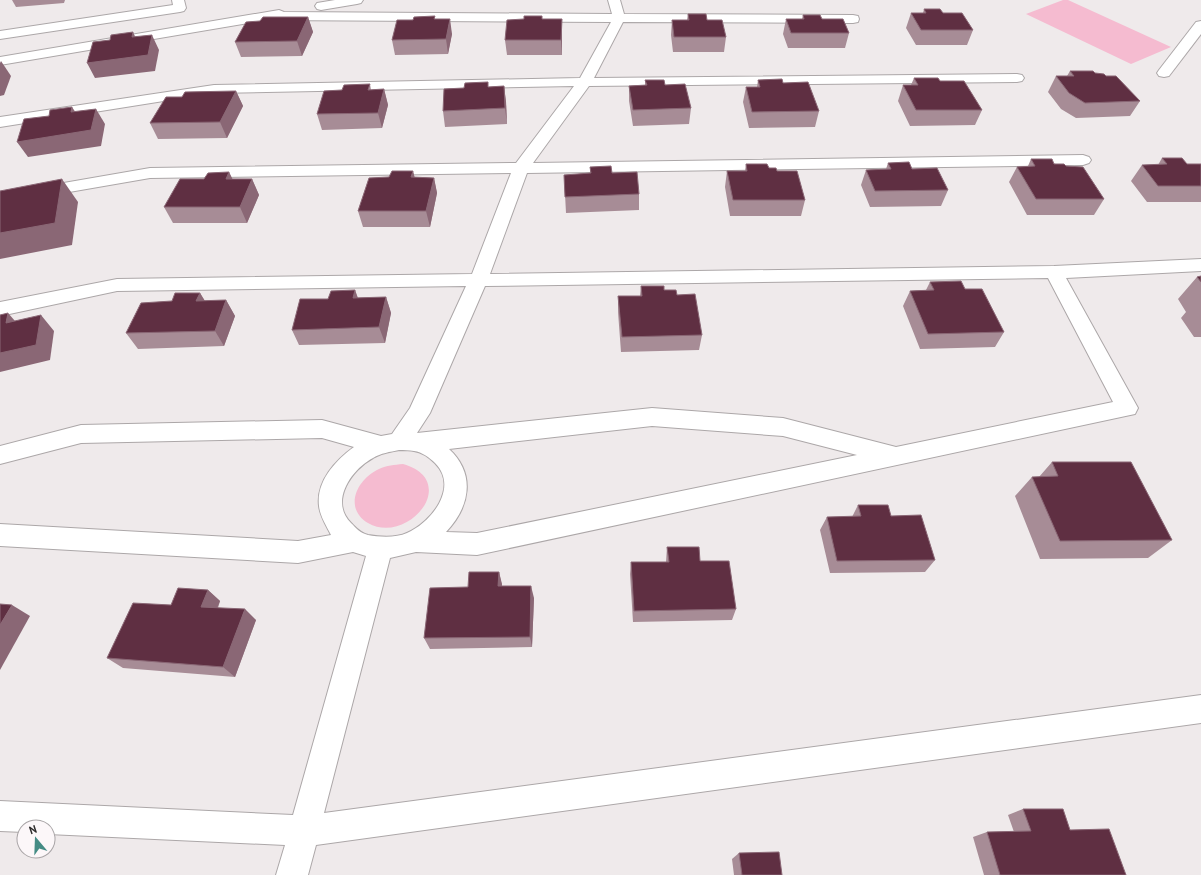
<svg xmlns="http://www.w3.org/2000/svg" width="1201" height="875" viewBox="0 0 1201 875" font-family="'PT Sans',sans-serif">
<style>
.green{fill:#f5bbd0}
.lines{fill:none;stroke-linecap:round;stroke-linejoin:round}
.street-casing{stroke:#aca7a8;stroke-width:2}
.street{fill:#fff;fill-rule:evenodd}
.wall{fill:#a78c96}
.shaded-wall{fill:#8a6775}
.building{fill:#5f2f42;stroke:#8a6775}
</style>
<rect width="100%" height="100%" fill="#efeaeb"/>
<g class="green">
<path d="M 1063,0 L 1068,0 L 1171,47 L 1131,64 L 1026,14 Z"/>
<path d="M 403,464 C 462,481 407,546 368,523 C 343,508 357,479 379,469 C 387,465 394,465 403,464 Z"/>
</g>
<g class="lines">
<g class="street-casing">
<g id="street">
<path d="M 172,0 L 184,0 L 186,8 L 184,11 L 180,12 L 0,39 L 0,31 L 173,5 Z"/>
<path d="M 335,0 L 363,0 L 361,3 L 357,4 L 321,10 L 317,9 L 315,6 L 317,3 Z"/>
<path d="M 608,0 L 620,0 L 624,14 L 853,15 L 858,16 L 859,19 L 858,22 L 853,23 L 623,22 L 594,78 L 1017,74 L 1022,75 L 1024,78 L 1022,81 L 1017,82 L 589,86 L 533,163 L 1083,155 L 1089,157 L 1091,160 L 1089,163 L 1083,165 L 527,173 L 490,274 L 1054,266 L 1201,259 L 1201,271 L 1066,278 L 1138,408 L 1135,414 L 477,555 L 416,552 L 390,558 L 324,813 L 1201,695 L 1201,723 L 316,845 L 308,875 L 276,875 L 285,845 L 48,834 L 48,827 L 24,827 L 24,832 L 0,831 L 0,801 L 293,815 L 366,556 L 353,552 L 298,563 L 0,546 L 0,524 L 298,541 L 331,535 C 326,525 320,516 319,506 C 316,481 336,460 354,447 L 322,438 L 81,443 L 0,464 L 0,446 L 81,425 L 322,420 L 381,436 L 392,434 L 410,408 L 466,286 L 117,291 L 0,316 L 0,302 L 117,279 L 472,274 L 511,173 L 150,178 L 0,204 L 0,194 L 150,168 L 516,163 L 574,86 L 214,93 L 0,127 L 0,117 L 214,85 L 580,78 L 611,22 L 267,20 L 0,65 L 0,57 L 279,10 L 284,12 L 612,14 ZM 1048,278 L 1113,402 L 896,447 L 783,418 L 652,408 L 417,433 L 430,413 L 485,286 ZM 652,426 L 783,436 L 857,455 L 477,533 L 446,532 C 470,507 476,474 449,449 ZM 399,450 C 404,450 409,450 414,451 C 422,452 430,458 435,463 C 459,487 432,522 407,533 C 396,538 379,537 368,535 C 360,533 356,528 351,523 C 329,501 352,469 373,458 C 381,453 390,452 399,450 Z"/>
<path d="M 1201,21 L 1201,34 L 1169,76 L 1164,77 L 1159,76 L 1157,73 L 1159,70 L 1196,22 Z"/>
</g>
</g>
<use href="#street" class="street"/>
</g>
<g class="wall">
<path d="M 12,0 L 65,0 L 64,3 L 16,7 Z"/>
<path d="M 924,9 L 973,30 L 967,45 L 916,45 L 906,28 L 911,13 L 923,13 Z"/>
<path d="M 688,14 L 707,20 L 726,37 L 724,52 L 673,52 L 671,35 L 672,20 L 687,20 Z"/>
<path d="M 803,15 L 822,19 L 849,33 L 845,48 L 788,48 L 783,34 L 786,19 L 802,19 Z"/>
<path d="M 435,16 L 435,19 L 452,34 L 448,54 L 395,55 L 392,40 L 413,20 Z"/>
<path d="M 308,17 L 313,32 L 302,56 L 241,57 L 235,42 L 260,21 Z"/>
<path d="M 542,19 L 562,34 L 562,55 L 507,55 L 505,40 Z"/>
<path d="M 1070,71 L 1095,73 L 1106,76 L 1140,101 L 1130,116 L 1076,118 L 1061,109 L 1048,92 L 1056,76 L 1067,76 Z"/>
<path d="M 914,78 L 982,110 L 975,125 L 910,126 L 898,101 L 903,85 L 911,85 Z"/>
<path d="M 645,80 L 665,85 L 691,108 L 689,124 L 633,126 L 629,101 L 629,86 L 645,85 Z"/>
<path d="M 758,80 L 783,83 L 819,111 L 815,127 L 749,128 L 743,102 L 746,87 L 757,87 Z"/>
<path d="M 370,84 L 371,90 L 384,89 L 388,105 L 382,128 L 322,130 L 317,114 L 342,90 Z"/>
<path d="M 504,86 L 506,102 L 507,124 L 445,127 L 443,111 L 488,87 Z"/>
<path d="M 236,91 L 243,106 L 227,138 L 158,139 L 150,123 L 182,97 Z"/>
<path d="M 1162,158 L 1187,164 L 1201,164 L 1201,202 L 1147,202 L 1131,181 L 1142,165 L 1158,165 Z"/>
<path d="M 1031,159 L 1066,166 L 1104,199 L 1094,215 L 1027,215 L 1009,182 L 1017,167 L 1028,166 Z"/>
<path d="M 888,163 L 912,169 L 948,190 L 941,206 L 870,207 L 861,185 L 866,170 L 886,169 Z"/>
<path d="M 746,164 L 769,168 L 777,171 L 805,200 L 801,216 L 730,216 L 725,187 L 727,171 L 745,171 Z"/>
<path d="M 590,167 L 612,173 L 639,194 L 639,210 L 566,213 L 564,175 L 590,173 Z"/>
<path d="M 413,171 L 414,177 L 434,178 L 437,193 L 430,227 L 363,227 L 358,211 L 389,177 Z"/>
<path d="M 229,172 L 232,179 L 252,179 L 259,195 L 247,223 L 173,223 L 164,207 L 204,179 Z"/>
<path d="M 1201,276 L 1201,337 L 1194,337 L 1181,318 L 1186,312 L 1178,299 L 1197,277 Z"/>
<path d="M 930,282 L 965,289 L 1004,332 L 995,347 L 920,349 L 903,306 L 910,291 L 926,290 Z"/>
<path d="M 641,286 L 664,290 L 677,295 L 702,335 L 699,350 L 621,352 L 618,312 L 618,296 L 640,296 Z"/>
<path d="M 355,290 L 358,298 L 386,297 L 391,313 L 385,343 L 299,345 L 292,330 L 328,299 Z"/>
<path d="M 200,293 L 205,301 L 226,300 L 235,316 L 224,346 L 138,349 L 126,333 L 172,301 Z"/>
<path d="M 1052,462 L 1172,540 L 1148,558 L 1040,559 L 1015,496 L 1032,477 L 1039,477 Z"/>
<path d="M 858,505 L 891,516 L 935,560 L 925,572 L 830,573 L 820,530 L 827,517 L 852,517 Z"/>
<path d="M 667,547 L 700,561 L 736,609 L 732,620 L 633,622 L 630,574 L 631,562 L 666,562 Z"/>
<path d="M 499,572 L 502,586 L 534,598 L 532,647 L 430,649 L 424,638 L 468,587 Z"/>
<path d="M 208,590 L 220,601 L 218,608 L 256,620 L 235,677 L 123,668 L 107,658 L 171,605 Z"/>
<path d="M 1023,809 L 1070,830 L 1126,875 L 984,875 L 973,837 L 987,832 L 1014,832 L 1008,815 Z"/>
<path d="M 739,853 L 782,875 L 734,875 L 732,859 Z"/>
</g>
<g class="shaded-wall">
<path d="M 308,17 L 313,32 L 302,56 L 297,41 Z"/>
<path d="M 450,19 L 452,34 L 448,54 L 446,39 Z"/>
<path d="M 562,19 L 562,55 L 561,40 Z"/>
<path d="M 133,32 L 140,47 L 132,37 Z"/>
<path d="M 152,35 L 159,50 L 155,71 L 95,78 L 87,63 Z"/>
<path d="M 1,61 L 11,76 L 4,95 L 0,96 L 0,63 Z"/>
<path d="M 504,86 L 506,102 L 507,124 L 505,108 Z"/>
<path d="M 384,89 L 388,105 L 382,128 L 378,113 Z"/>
<path d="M 236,91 L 243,106 L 227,138 L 220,122 Z"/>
<path d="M 72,107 L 82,122 L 71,112 Z"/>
<path d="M 96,109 L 105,124 L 101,146 L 28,157 L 17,142 Z"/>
<path d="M 413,171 L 417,186 L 411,177 Z"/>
<path d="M 229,172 L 237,188 L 226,179 Z"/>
<path d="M 434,178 L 437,193 L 430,227 L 426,211 Z"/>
<path d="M 62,179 L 78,202 L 72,245 L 0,259 L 0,233 Z"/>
<path d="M 252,179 L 259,195 L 247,223 L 240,207 Z"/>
<path d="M 355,290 L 360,305 L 353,298 Z"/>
<path d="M 200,293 L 209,308 L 196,301 Z"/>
<path d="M 386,297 L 391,313 L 385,343 L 379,327 Z"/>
<path d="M 226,300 L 235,316 L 224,346 L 215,331 Z"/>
<path d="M 8,313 L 22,329 L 6,323 Z"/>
<path d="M 41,315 L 54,331 L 50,360 L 0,372 L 0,353 Z"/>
<path d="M 499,572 L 502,584 L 501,598 L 498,586 Z"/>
<path d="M 531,586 L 534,598 L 532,647 L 530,637 Z"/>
<path d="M 208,590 L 220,601 L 213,618 L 201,607 Z"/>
<path d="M 12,605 L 30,616 L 0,670 L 0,625 Z"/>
<path d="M 245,609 L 256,620 L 235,677 L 223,667 Z"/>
</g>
<g class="building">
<path d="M 924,9 L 940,9 L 943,13 L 962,13 L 973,30 L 921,30 L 911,13 L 926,13 Z"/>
<path d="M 688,14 L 706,14 L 707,20 L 722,20 L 726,37 L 674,37 L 672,20 L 689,20 Z"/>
<path d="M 803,15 L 820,15 L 822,19 L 843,19 L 849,33 L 791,33 L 786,19 L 804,19 Z"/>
<path d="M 435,16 L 434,19 L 450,19 L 446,39 L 392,40 L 397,20 L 413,20 L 414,17 Z"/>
<path d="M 524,16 L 542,16 L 542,19 L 562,19 L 561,40 L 505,40 L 507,20 L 524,19 Z"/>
<path d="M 263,17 L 308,17 L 297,41 L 235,42 L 246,22 L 260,21 Z"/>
<path d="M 133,32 L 132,37 L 152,35 L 148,55 L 87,63 L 93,42 L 110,40 L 111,35 Z"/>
<path d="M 1070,71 L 1093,71 L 1095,73 L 1104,74 L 1106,76 L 1116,76 L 1140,101 L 1085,103 L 1069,93 L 1056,76 L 1074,76 Z"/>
<path d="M 914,78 L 938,78 L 940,81 L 964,81 L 982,110 L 916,110 L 903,85 L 918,85 Z"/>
<path d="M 782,79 L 783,83 L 808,82 L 819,111 L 752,112 L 746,87 L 760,87 L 758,80 Z"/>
<path d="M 645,80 L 664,80 L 665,85 L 685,84 L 691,108 L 633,110 L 629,86 L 647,85 Z"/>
<path d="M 488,82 L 488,87 L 504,86 L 505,108 L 443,111 L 444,89 L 464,88 L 465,83 Z"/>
<path d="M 370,84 L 368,90 L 384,89 L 378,113 L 317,114 L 324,91 L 342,90 L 344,85 Z"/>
<path d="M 236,91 L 220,122 L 150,123 L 166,97 L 182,97 L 185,92 Z"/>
<path d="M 72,107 L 71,112 L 96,109 L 91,130 L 17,142 L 24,119 L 49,116 L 50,110 Z"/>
<path d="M 1162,158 L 1182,158 L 1187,164 L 1201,164 L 1201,186 L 1158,186 L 1142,165 L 1167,164 Z"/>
<path d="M 1031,159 L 1052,159 L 1054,164 L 1064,164 L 1066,166 L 1083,167 L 1104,199 L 1036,199 L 1017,167 L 1035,166 Z"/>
<path d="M 909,162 L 912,169 L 937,168 L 948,190 L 875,191 L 866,170 L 891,169 L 888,163 Z"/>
<path d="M 746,164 L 767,164 L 769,168 L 776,168 L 777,171 L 797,171 L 805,200 L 733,200 L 727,171 L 747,171 Z"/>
<path d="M 611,166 L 612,173 L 637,172 L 639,194 L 565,197 L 564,175 L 591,173 L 590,167 Z"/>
<path d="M 392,171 L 413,171 L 411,177 L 434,178 L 426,211 L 358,211 L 369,178 L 389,177 Z"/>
<path d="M 229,172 L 226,179 L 252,179 L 240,207 L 164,207 L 180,179 L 204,179 L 208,173 Z"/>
<path d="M 62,179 L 55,223 L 0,233 L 0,191 Z"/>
<path d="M 1201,276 L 1201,282 L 1197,277 Z"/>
<path d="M 961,281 L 965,289 L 982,289 L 1004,332 L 928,334 L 910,291 L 934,290 L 930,282 Z"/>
<path d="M 641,286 L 664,286 L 664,290 L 676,290 L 677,295 L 695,294 L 702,335 L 622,337 L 618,296 L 642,296 Z"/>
<path d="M 355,290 L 353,298 L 386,297 L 379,327 L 292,330 L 300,299 L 328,299 L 331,291 Z"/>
<path d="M 175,293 L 200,293 L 196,301 L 226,300 L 215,331 L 126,333 L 141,303 L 172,301 Z"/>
<path d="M 8,313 L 6,323 L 41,315 L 36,345 L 0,353 L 0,315 Z"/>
<path d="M 1052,462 L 1131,462 L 1172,540 L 1060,541 L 1032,477 L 1058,476 Z"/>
<path d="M 858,505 L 888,505 L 891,516 L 921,515 L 935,560 L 837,561 L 827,517 L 861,516 Z"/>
<path d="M 667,547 L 699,547 L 700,561 L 729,561 L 736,609 L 634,611 L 631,562 L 669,562 Z"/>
<path d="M 469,572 L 499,572 L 498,586 L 531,586 L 530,637 L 424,638 L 430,588 L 468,587 Z"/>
<path d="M 178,588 L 208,590 L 201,607 L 245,609 L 223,667 L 107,658 L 133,603 L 171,605 Z"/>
<path d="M 0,604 L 12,605 L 0,625 Z"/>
<path d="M 1023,809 L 1063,809 L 1070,830 L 1109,829 L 1126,875 L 1000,875 L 987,832 L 1031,831 Z"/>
<path d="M 779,852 L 782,875 L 742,875 L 739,853 Z"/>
</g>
<g transform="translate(36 839) rotate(341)"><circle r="19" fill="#fcf7f9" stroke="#a9a5a7"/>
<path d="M0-3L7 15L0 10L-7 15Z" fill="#458c85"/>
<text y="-6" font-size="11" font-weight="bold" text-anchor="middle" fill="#2d2b2b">N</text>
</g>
</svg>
